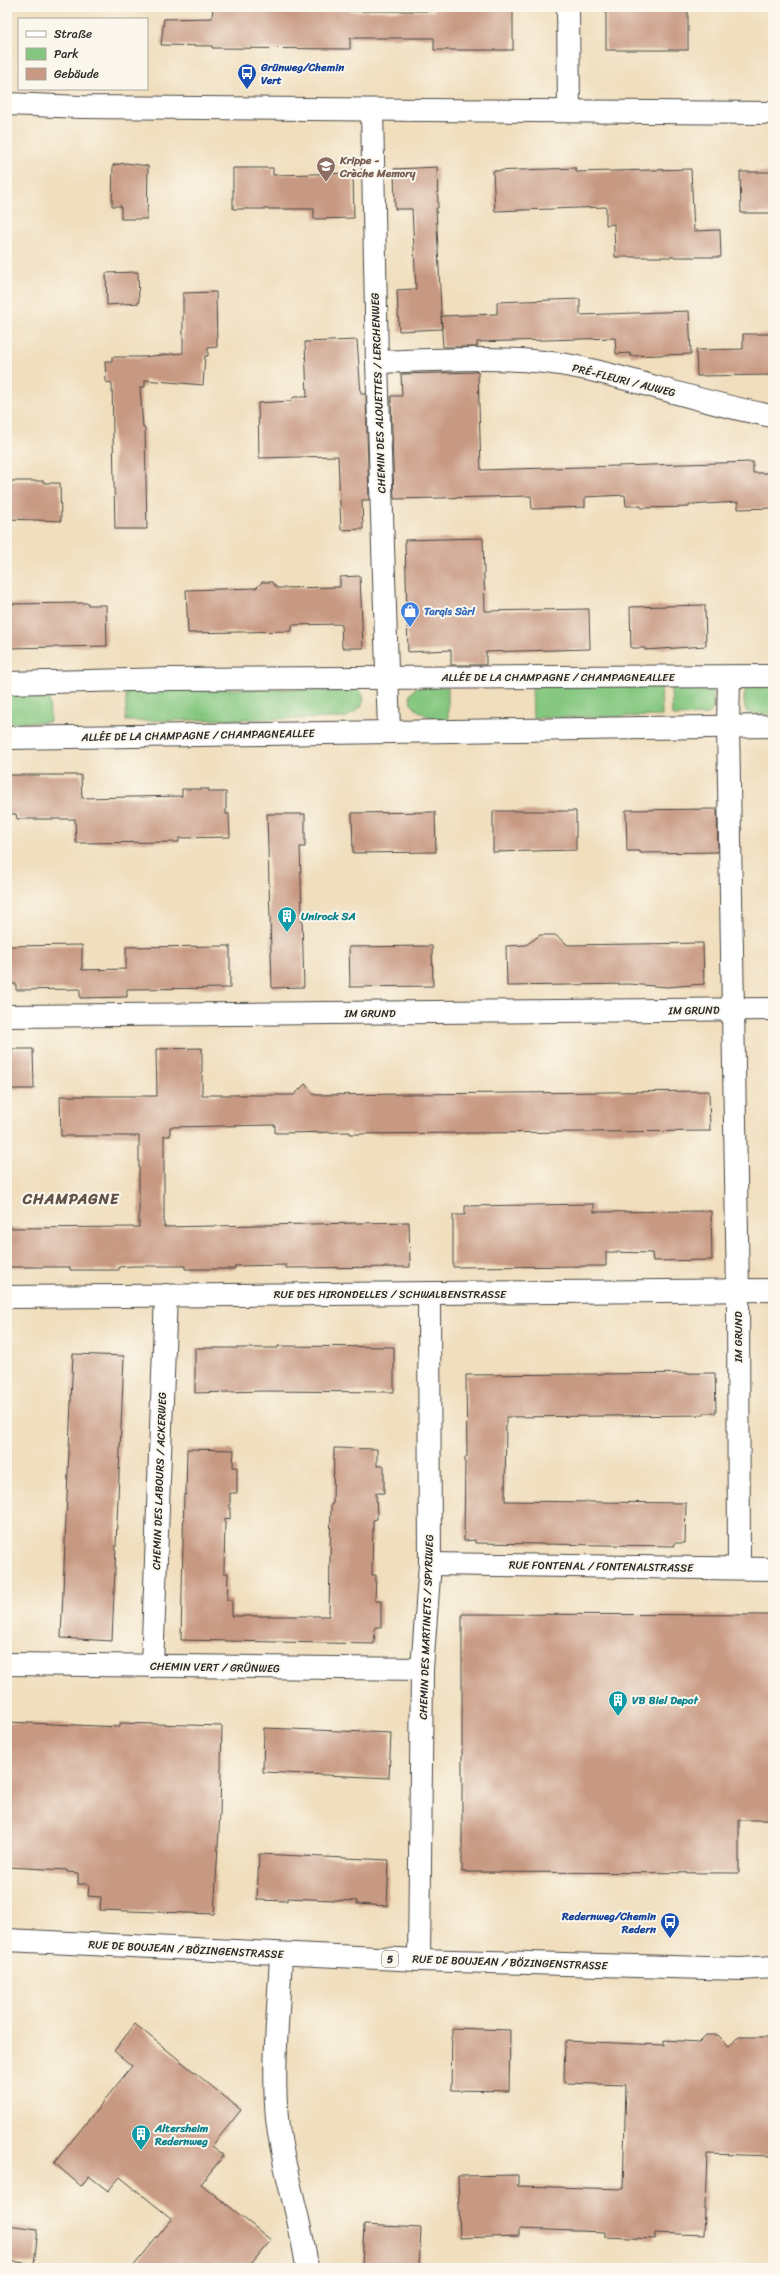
<svg xmlns="http://www.w3.org/2000/svg" width="780" height="2275" viewBox="0 0 780 2275" font-family="Sriracha,sans-serif">
<style>
.green{fill:#85c780;stroke:#587956}
.building{fill:#c89982}
.lines{fill:none;stroke-linecap:round;stroke-linejoin:round}
.street-casing{stroke:#494641;stroke-width:24}
.secondary-casing{stroke:#494641;stroke-width:24}
.primary-casing{stroke:#494641;stroke-width:24}
.street{stroke:#fff;stroke-width:22}
.secondary{stroke:#fff;stroke-width:22}
.primary{stroke:#fff;stroke-width:22}
.labels{text-anchor:middle;stroke-width:4;stroke-linejoin:round;paint-order:stroke}
.shield{fill:#fbf7ec;stroke:#696865;stroke-width:1}
.shield-label{font-size:10px;font-weight:bold;fill:#2b2b2b}
.transit-label{font-size:11px;font-weight:bold;fill:#164399;stroke:#fbf7ec;text-anchor:start}
.education-label{font-size:11px;font-weight:bold;fill:#785e54;stroke:#fbf7ec;text-anchor:start}
.street-label{font-size:11px;fill:#2b2b2b;stroke:#fbf7ec}
.shop-label{font-size:11px;font-weight:bold;fill:#366cbe;stroke:#fbf7ec;text-anchor:start}
.culture-label{font-size:11px;font-weight:bold;fill:#0d838f;stroke:#fbf7ec;text-anchor:start}
.district-label{font-size:15px;font-weight:bold;letter-spacing:1px;fill:#625249;stroke:#fbf7ec}
</style>
<rect width="100%" height="100%" fill="#fbf7ec"/>
<filter id="ink" filterUnits="userSpaceOnUse"><feTurbulence type="fractalNoise" baseFrequency=".025" numOctaves="2"/><feDisplacementMap in="SourceGraphic" scale="8" xChannelSelector="R" yChannelSelector="G"/><feConvolveMatrix kernelMatrix="1 2 1 2 8 2 1 2 1" color-interpolation-filters="sRGB"/></filter>
<filter id="wash" filterUnits="userSpaceOnUse"><feTurbulence type="fractalNoise" baseFrequency=".012" numOctaves="4" result="noise"/><feDisplacementMap in="SourceGraphic" scale="16" xChannelSelector="R" yChannelSelector="G"/><feGaussianBlur stdDeviation="0.9" result="paint"/><feColorMatrix in="noise" values="0 0 0 0 0 0 0 0 0 0 0 0 0 0 0 0 0 1.4 0 .05"/><feComposite in="paint" operator="in"/></filter>
<g filter="url(#wash)">
<rect width="100%" height="100%" fill="#f0debd"/>
<g class="green">
<path d="M 661,683 L 662,716 L 533,718 L 532,685 Z"/>
<path d="M 773,683 L 773,714 L 753,714 L 747,712 C 743,705 743,693 747,686 Z"/>
<path d="M 671,685 L 708,685 L 713,691 L 713,710 L 707,715 L 672,716 Z"/>
<path d="M 448,687 L 448,720 C 433,719 422,716 411,704 L 410,695 L 415,688 Z"/>
<path d="M 126,689 L 358,689 C 373,701 355,714 344,718 L 126,721 Z"/>
<path d="M 49,690 L 50,722 L 7,723 L 7,691 Z"/>
</g>
<g id="blocks">
<g class="building">
<path d="M 213,7 L 350,7 L 350,11 L 434,11 L 434,7 L 513,7 L 513,50 L 434,50 L 434,38 L 350,38 L 350,49 L 212,48 L 212,46 L 161,45 L 164,19 L 212,18 Z"/>
<rect x="606" y="7" width="82" height="43"/>
<path d="M 126,163 L 148,166 L 147,219 L 121,219 L 121,206 L 112,206 L 113,165 Z"/>
<path d="M 437,167 L 438,208 L 436,208 L 442,329 L 399,331 L 397,290 L 416,289 L 412,209 L 395,209 L 394,169 Z"/>
<path d="M 233,168 L 273,168 L 273,175 L 353,173 L 354,218 L 314,219 L 314,209 L 233,209 Z"/>
<path d="M 576,168 L 576,172 L 691,169 L 694,231 L 720,230 L 721,257 L 615,257 L 614,224 L 606,225 L 606,207 L 495,211 L 493,171 Z"/>
<path d="M 740,172 L 773,172 L 773,213 L 741,213 Z"/>
<path d="M 138,272 L 139,303 L 107,305 L 106,273 Z"/>
<path d="M 216,292 L 217,347 L 208,348 L 208,356 L 205,356 L 203,385 L 145,380 L 145,387 L 140,387 L 143,428 L 145,428 L 147,529 L 115,529 L 112,383 L 106,382 L 105,361 L 112,361 L 112,357 L 141,357 L 183,353 L 183,293 Z"/>
<path d="M 580,299 L 580,315 L 689,311 L 691,354 L 630,356 L 630,353 L 616,354 L 615,338 L 477,342 L 477,347 L 443,347 L 441,316 L 497,314 L 497,302 Z"/>
<path d="M 743,334 L 773,334 L 773,375 L 697,376 L 696,350 L 743,349 Z"/>
<path d="M 357,340 L 361,394 L 366,394 L 369,500 L 362,500 L 363,529 L 341,530 L 338,456 L 259,458 L 258,403 L 290,401 L 294,397 L 307,397 L 305,342 Z"/>
<path d="M 478,372 L 481,470 L 753,462 L 753,473 L 773,473 L 773,508 L 738,509 L 738,502 L 689,505 L 689,507 L 641,508 L 641,506 L 626,506 L 625,495 L 585,497 L 585,507 L 532,509 L 531,496 L 394,499 L 391,396 L 402,396 L 401,374 Z"/>
<path d="M 7,481 L 44,481 L 44,483 L 60,483 L 61,521 L 7,519 Z"/>
<path d="M 483,538 L 485,611 L 589,609 L 590,649 L 486,652 L 486,665 L 451,665 L 451,650 L 408,652 L 405,540 Z"/>
<path d="M 360,576 L 363,648 L 342,648 L 341,624 L 292,625 L 292,631 L 188,633 L 186,590 L 256,588 L 262,582 L 272,582 L 277,588 L 340,587 L 340,577 Z"/>
<path d="M 88,603 L 88,605 L 106,605 L 107,646 L 7,648 L 7,604 Z"/>
<path d="M 705,605 L 706,646 L 645,650 L 645,648 L 631,648 L 630,607 Z"/>
<path d="M 7,775 L 81,775 L 82,798 L 182,796 L 182,789 L 209,789 L 209,792 L 226,792 L 226,814 L 229,814 L 230,837 L 179,838 L 179,842 L 76,843 L 75,819 L 17,819 L 16,814 L 7,814 Z"/>
<path d="M 717,809 L 718,852 L 640,853 L 640,851 L 627,851 L 626,810 Z"/>
<path d="M 493,811 L 576,811 L 576,850 L 493,852 Z"/>
<path d="M 435,812 L 436,852 L 353,853 L 352,813 Z"/>
<path d="M 267,814 L 305,814 L 305,847 L 300,847 L 304,987 L 272,988 Z"/>
<path d="M 540,935 L 555,935 L 568,945 L 703,943 L 704,984 L 667,987 L 629,984 L 507,986 L 506,946 L 526,945 Z"/>
<path d="M 82,945 L 82,970 L 126,969 L 126,947 L 230,946 L 230,988 L 127,989 L 127,997 L 80,998 L 80,989 L 16,990 L 16,984 L 7,984 L 7,946 Z"/>
<path d="M 432,946 L 433,986 L 350,987 L 349,947 Z"/>
<path d="M 202,1048 L 202,1095 L 294,1095 L 305,1084 L 314,1095 L 709,1091 L 710,1131 L 350,1134 L 350,1132 L 275,1133 L 275,1125 L 170,1127 L 170,1136 L 164,1136 L 164,1227 L 409,1222 L 410,1267 L 286,1268 L 286,1265 L 235,1266 L 235,1269 L 185,1269 L 185,1266 L 134,1266 L 119,1267 L 119,1270 L 70,1270 L 70,1267 L 7,1267 L 7,1228 L 139,1227 L 139,1136 L 61,1136 L 60,1096 L 157,1096 L 156,1049 Z"/>
<path d="M 7,1049 L 33,1049 L 34,1089 L 7,1089 Z"/>
<path d="M 594,1204 L 594,1212 L 711,1211 L 712,1260 L 653,1261 L 652,1253 L 606,1252 L 606,1266 L 453,1267 L 453,1215 L 465,1215 L 465,1206 Z"/>
<path d="M 278,1346 L 394,1347 L 394,1392 L 262,1391 L 195,1393 L 195,1348 L 278,1348 Z"/>
<path d="M 73,1354 L 124,1356 L 112,1641 L 61,1638 Z"/>
<path d="M 715,1373 L 716,1413 L 704,1413 L 704,1415 L 506,1417 L 505,1501 L 686,1503 L 685,1543 L 674,1543 L 674,1546 L 475,1543 L 475,1540 L 464,1541 L 465,1457 L 467,1457 L 466,1375 Z"/>
<path d="M 334,1448 L 377,1449 L 377,1466 L 384,1466 L 384,1493 L 376,1493 L 377,1519 L 373,1520 L 372,1575 L 376,1575 L 375,1601 L 381,1601 L 381,1627 L 375,1627 L 374,1644 L 181,1640 L 184,1494 L 186,1495 L 187,1449 L 234,1450 L 233,1467 L 237,1467 L 237,1493 L 230,1493 L 230,1519 L 225,1518 L 224,1573 L 228,1573 L 227,1600 L 232,1600 L 232,1616 L 329,1616 L 331,1504 L 333,1504 Z"/>
<path d="M 462,1614 L 773,1615 L 773,1820 L 739,1820 L 739,1873 L 462,1872 Z"/>
<path d="M 7,1722 L 120,1727 L 120,1723 L 222,1726 L 220,1813 L 214,1914 L 100,1910 L 101,1897 L 88,1896 L 89,1884 L 78,1884 L 78,1873 L 67,1872 L 67,1870 L 7,1867 Z"/>
<path d="M 264,1728 L 391,1733 L 389,1778 L 263,1772 Z"/>
<path d="M 259,1854 L 389,1860 L 387,1906 L 357,1904 L 357,1901 L 287,1898 L 287,1901 L 257,1900 Z"/>
<path d="M 135,2024 L 241,2110 L 212,2146 L 224,2155 L 201,2184 L 271,2240 L 248,2268 L 132,2268 L 172,2219 L 120,2177 L 108,2191 L 89,2176 L 81,2186 L 54,2163 L 132,2066 L 114,2051 Z"/>
<path d="M 452,2028 L 510,2030 L 509,2091 L 451,2090 Z"/>
<path d="M 706,2035 L 718,2035 L 729,2046 L 739,2037 L 773,2037 L 773,2156 L 707,2154 L 704,2235 L 655,2233 L 655,2239 L 605,2237 L 605,2232 L 519,2229 L 519,2236 L 460,2238 L 458,2176 L 518,2175 L 518,2186 L 623,2189 L 626,2085 L 564,2083 L 565,2041 L 664,2045 L 664,2040 L 699,2042 Z"/>
<path d="M 7,2225 L 38,2229 L 34,2264 L 7,2261 Z"/>
<path d="M 364,2225 L 421,2228 L 419,2268 L 362,2267 Z"/>
</g>
</g>
</g>
<g filter="url(#ink)">
<use href="#blocks" fill-opacity="0" stroke="#494641" stroke-width="1"/>
<g class="lines">
<g class="street-casing">
<g id="street">
<path d="M 568,7 L 569,111"/>
<path d="M 372,110 L 377,362 L 389,731"/>
<path d="M 377,362 C 444,360 516,354 582,368 C 646,382 708,405 773,416"/>
<path d="M 729,677 L 728,726 L 738,1291 L 739,1568"/>
<path d="M 7,683 L 171,679 L 773,676"/>
<path d="M 7,738 L 773,726"/>
<path d="M 7,1016 L 773,1009"/>
<path d="M 7,1297 L 773,1290"/>
<path d="M 430,1564 L 773,1569"/>
<path d="M 7,1664 L 422,1669"/>
<path d="M 152,1666 L 166,1295"/>
<path d="M 281,1954 C 279,2009 272,2064 277,2118 C 282,2169 301,2217 307,2268"/>
<path d="M 419,1960 L 422,1669 L 430,1564 L 429,1293"/>
</g>
</g>
<g class="secondary-casing">
<path id="secondary" d="M 7,104 L 82,107 L 773,113"/>
</g>
<g class="primary-casing">
<path id="primary" d="M 7,1940 L 419,1960 L 741,1969 L 773,1967"/>
</g>
<use href="#street" class="street"/>
<use href="#secondary" class="secondary"/>
<use href="#primary" class="primary"/>
</g>
</g>
<defs>
<g id="bus-pin" transform="scale(1)"><path d="M0 17L-7.5 6A9.5 9.5 0 1 1 7.5 6Z" fill="#1a4fb4" stroke="#fbf7ec"/><path d="M-5-6H5V4H4V6H2V4H-2V6H-4V4H-5ZM-3.5-4V0h7V-4ZM-3.5 1.2v1.5H-2V1.2ZM2 1.2v1.5H3.5V1.2Z" fill="#fff"/></g>
<g id="school-pin" transform="scale(1)"><path d="M0 17L-7.5 6A9.5 9.5 0 1 1 7.5 6Z" fill="#8d6e63" stroke="#fbf7ec"/><path d="M0-5L7-2L0 1L-7-2ZM-4 1L0 2.5L4 1V4Q0 6-4 4Z" fill="#fff"/></g>
<g id="shop-pin" transform="scale(1)"><path d="M0 17L-7.5 6A9.5 9.5 0 1 1 7.5 6Z" fill="#3f7fe0" stroke="#fbf7ec"/><path d="M-5-2.5h2.3a2.7 3.5 0 0 1 5.4 0H5L5.5 6h-11ZM-1.5-2.5h3a1.5 2.3 0 0 0-3 0Z" fill="#fff"/></g>
<g id="building-pin" transform="scale(1)"><path d="M0 17L-7.5 6A9.5 9.5 0 1 1 7.5 6Z" fill="#0f9aa8" stroke="#fbf7ec"/><path d="M-4-6H4V6H1V3H-1V6H-4ZM-2.5-4.3h1.7v1.8h-1.7ZM.8-4.3h1.7v1.8H.8ZM-2.5-1h1.7V.8h-1.7ZM.8-1h1.7V.8H.8Z" fill="#fff"/></g>
</defs>
<g fill-rule="evenodd">
<use href="#bus-pin" x="247" y="73"/>
<use href="#school-pin" x="326" y="166"/>
<use href="#shop-pin" x="410" y="611"/>
<use href="#building-pin" x="287" y="916"/>
<use href="#building-pin" x="618" y="1700"/>
<use href="#bus-pin" x="670" y="1922"/>
<use href="#building-pin" x="141" y="2134"/>
</g>
<g class="labels">
<rect class="shield" x="382" y="1951" width="16" height="16" rx="3"/>
<g class="shield-label">
<text x="390" y="1963">5</text>
</g>
<g class="transit-label">
<text x="261" y="71">Grünweg/Chemin<tspan x="261" dy="13">Vert</tspan></text>
<text x="656" y="1920" text-anchor="end">Redernweg/Chemin<tspan x="656" dy="13">Redern</tspan></text>
</g>
<g class="education-label">
<text x="340" y="164">Krippe -<tspan x="340" dy="13">Crèche Memory</tspan></text>
</g>
<g class="street-label">
<text transform="translate(624 380) rotate(14)" y="4">PRÉ-FLEURI / AUWEG</text>
<text transform="translate(378 393) rotate(-92)" y="4">CHEMIN DES ALOUETTES / LERCHENWEG</text>
<text x="558" y="681">ALLÉE DE LA CHAMPAGNE / CHAMPAGNEALLEE</text>
<text transform="translate(198 735) rotate(-1)" y="4">ALLÉE DE LA CHAMPAGNE / CHAMPAGNEALLEE</text>
<text transform="translate(694 1010) rotate(-1)" y="4">IM GRUND</text>
<text x="370" y="1017">IM GRUND</text>
<text x="390" y="1298">RUE DES HIRONDELLES / SCHWALBENSTRASSE</text>
<text transform="translate(738 1337) rotate(-90)" y="4">IM GRUND</text>
<text transform="translate(159 1481) rotate(-88)" y="4">CHEMIN DES LABOURS / ACKERWEG</text>
<text transform="translate(601 1566) rotate(1)" y="4">RUE FONTENAL / FONTENALSTRASSE</text>
<text transform="translate(426 1627) rotate(-88)" y="4">CHEMIN DES MARTINETS / SPYRIWEG</text>
<text transform="translate(215 1667) rotate(1)" y="4">CHEMIN VERT / GRÜNWEG</text>
<text transform="translate(186 1949) rotate(3)" y="4">RUE DE BOUJEAN / BÖZINGENSTRASSE</text>
<text transform="translate(510 1962) rotate(2)" y="4">RUE DE BOUJEAN / BÖZINGENSTRASSE</text>
</g>
<g class="shop-label">
<text x="424" y="615">Tarqis Sàrl</text>
</g>
<g class="culture-label">
<text x="301" y="920">Unirock SA</text>
<text x="632" y="1704">VB Biel Depot</text>
<text x="155" y="2132">Altersheim<tspan x="155" dy="13">Redernweg</tspan></text>
</g>
<g class="district-label">
<text x="71" y="1204">CHAMPAGNE</text>
</g>
</g>
<rect width="780" height="2275" fill="none" stroke="#fbf7ec" stroke-width="24"/>
<rect x="18" y="18" width="130" height="72" fill="#fbf7ec" stroke="#a8a59f"/>
<rect x="26" y="31" width="20" height="6" fill="#ffffff" stroke="#a8a59f"/>
<text x="54" y="38" font-size="12" fill="#2b2b2b">Straße</text>
<rect x="26" y="48" width="20" height="12" fill="#85c780" stroke="#a8a59f"/>
<text x="54" y="58" font-size="12" fill="#2b2b2b">Park</text>
<rect x="26" y="68" width="20" height="12" fill="#c89982" stroke="#a8a59f"/>
<text x="54" y="78" font-size="12" fill="#2b2b2b">Gebäude</text>
</svg>
